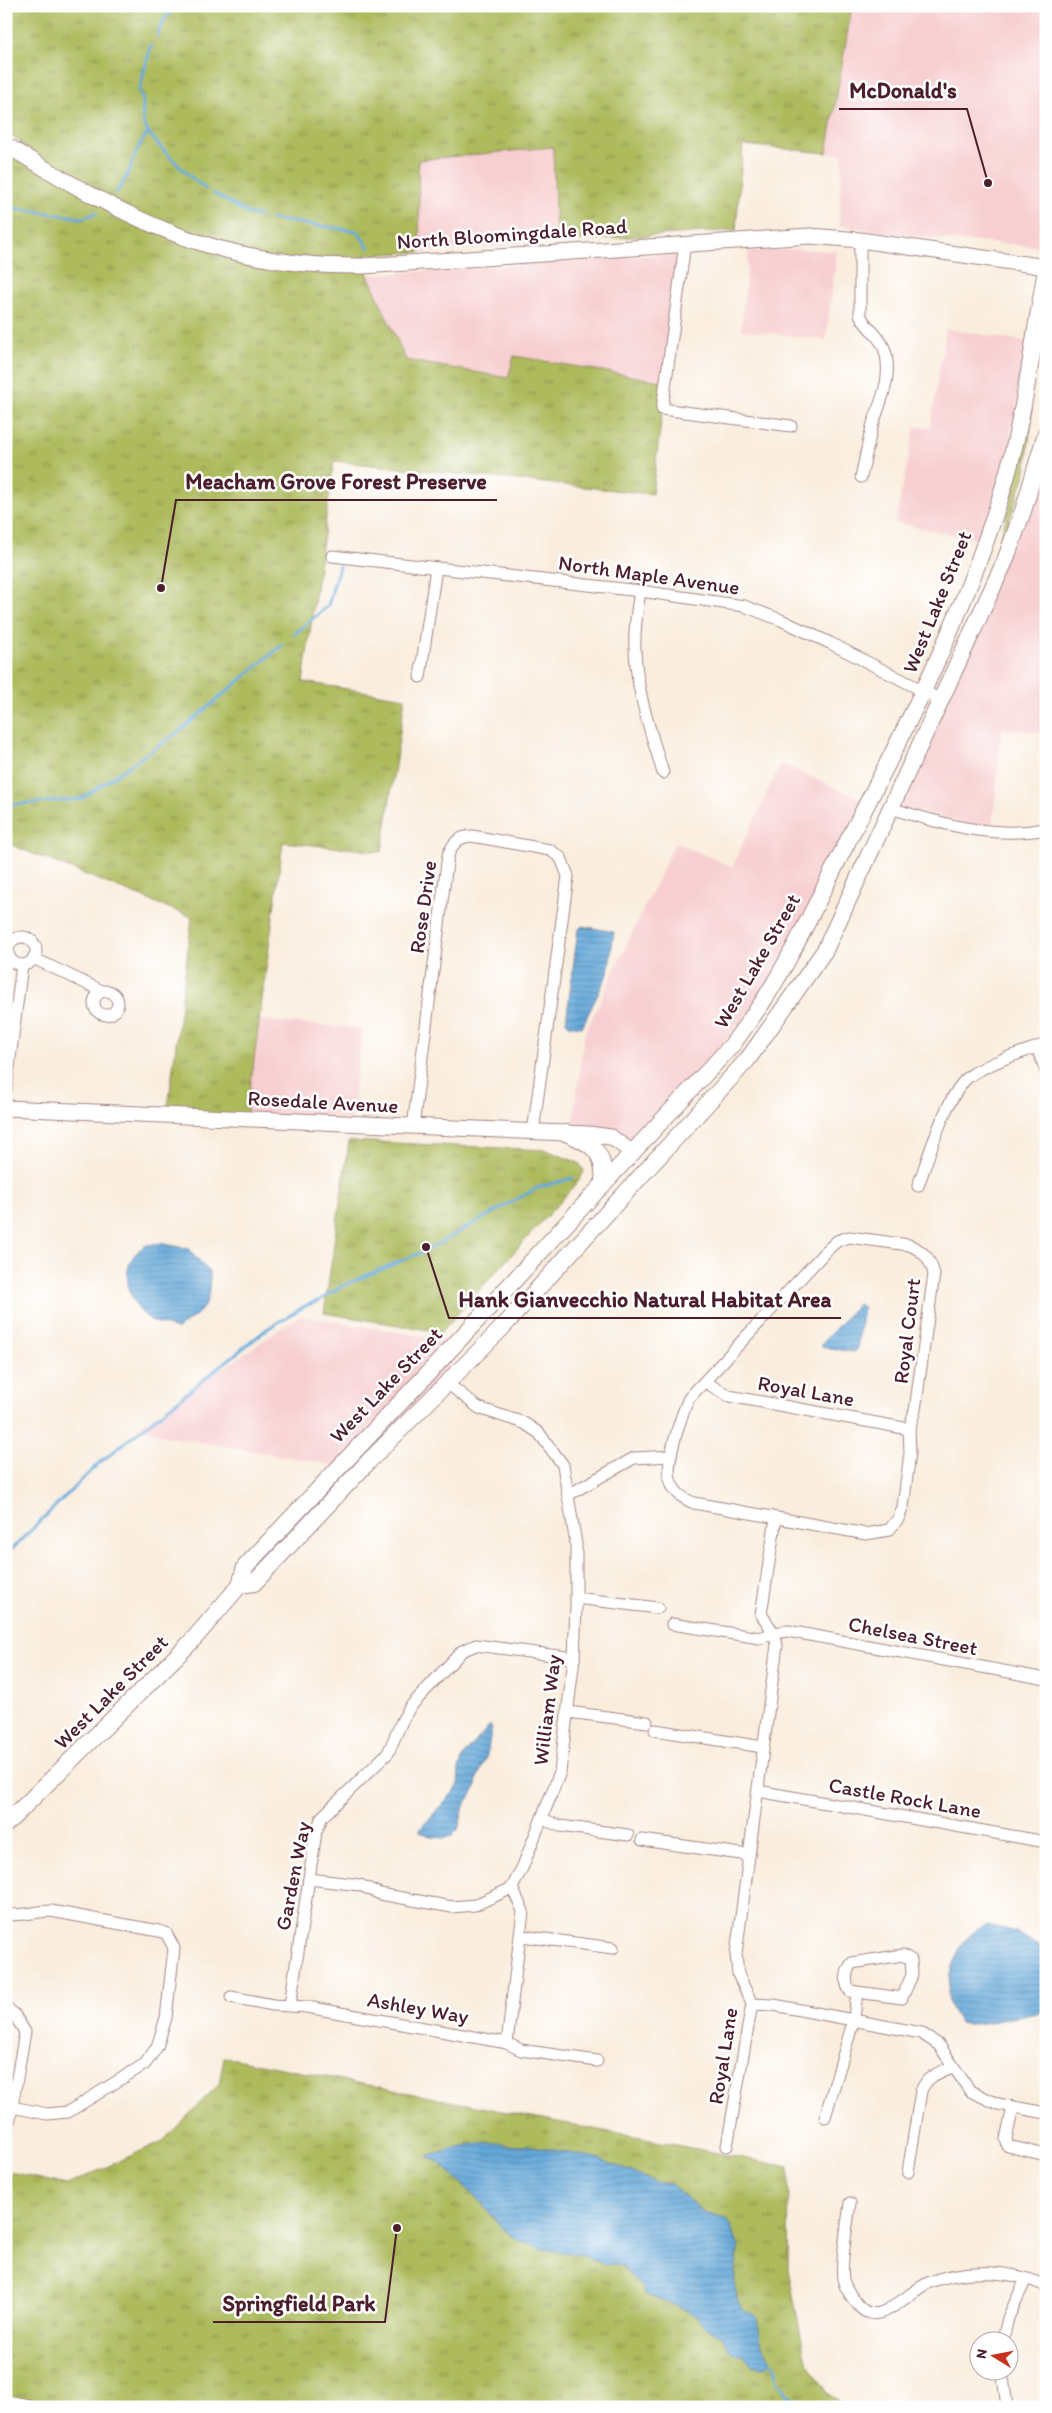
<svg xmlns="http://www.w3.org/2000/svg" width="1052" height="2413" viewBox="0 0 1052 2413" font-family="Itim,sans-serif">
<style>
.built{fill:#f7cfd0}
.grass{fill:url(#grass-tufts);stroke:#7c6d44}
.water{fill:url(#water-rules);stroke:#586482}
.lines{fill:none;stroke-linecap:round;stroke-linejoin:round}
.stream{stroke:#65a9da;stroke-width:3}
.street-casing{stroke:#a28684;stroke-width:13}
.secondary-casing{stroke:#a28684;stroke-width:17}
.primary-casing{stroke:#a28684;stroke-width:18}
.street{stroke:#fff;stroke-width:11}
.secondary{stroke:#fff;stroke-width:15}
.primary{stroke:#fff;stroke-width:16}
.labels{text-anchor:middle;stroke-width:5;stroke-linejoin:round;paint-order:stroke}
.street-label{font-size:21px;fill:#4a1f2b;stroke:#fff}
.leader{fill:none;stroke:#4a1f2b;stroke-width:2}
.callout-dot{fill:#4a1f2b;stroke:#fff;stroke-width:2}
.callout-label{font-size:22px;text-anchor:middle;font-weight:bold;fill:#4a1f2b;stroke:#fff;stroke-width:5;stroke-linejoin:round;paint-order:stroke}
</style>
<defs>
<pattern id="grass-tufts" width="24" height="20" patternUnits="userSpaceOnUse" patternTransform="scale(1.25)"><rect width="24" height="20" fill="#adbb5d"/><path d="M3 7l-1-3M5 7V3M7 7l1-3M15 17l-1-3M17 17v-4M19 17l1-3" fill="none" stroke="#8f974d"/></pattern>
<pattern id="water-rules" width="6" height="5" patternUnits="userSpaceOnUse" patternTransform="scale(1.25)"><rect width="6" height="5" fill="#65a9da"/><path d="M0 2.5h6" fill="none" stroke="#5589b1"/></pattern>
</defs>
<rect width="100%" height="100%" fill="#fff"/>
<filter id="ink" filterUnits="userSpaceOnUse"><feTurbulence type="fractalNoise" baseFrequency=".02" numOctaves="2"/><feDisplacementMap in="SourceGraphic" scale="10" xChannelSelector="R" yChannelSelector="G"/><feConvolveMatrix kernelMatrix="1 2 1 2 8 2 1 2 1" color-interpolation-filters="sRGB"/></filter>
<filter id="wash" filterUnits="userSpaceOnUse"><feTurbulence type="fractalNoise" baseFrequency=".0096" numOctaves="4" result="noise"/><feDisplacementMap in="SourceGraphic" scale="20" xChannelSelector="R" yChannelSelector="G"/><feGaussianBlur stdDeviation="1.12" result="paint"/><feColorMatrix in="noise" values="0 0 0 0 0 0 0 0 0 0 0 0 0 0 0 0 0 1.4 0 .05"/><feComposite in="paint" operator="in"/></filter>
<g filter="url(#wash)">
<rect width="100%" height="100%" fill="#f9eddd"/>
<g class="built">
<path d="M 852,6 L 1046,6 L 1046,247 L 940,239 L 839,226 L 842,154 L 827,153 Z"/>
<path d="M 553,147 L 556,242 L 420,252 L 417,160 Z"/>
<path d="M 793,249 L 837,251 L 826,340 L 741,330 L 749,251 Z"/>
<path d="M 687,253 L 670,383 L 514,356 L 508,378 L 406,360 L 368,275 Z"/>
<path d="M 946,329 L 1029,342 L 1003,479 L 980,540 L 895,523 L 915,427 L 930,428 Z"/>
<path d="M 1046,423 L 1046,733 L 1002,728 L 992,830 L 894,806 L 1034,492 Z"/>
<path d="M 781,764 L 864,800 L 761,999 L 633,1149 L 572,1130 L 584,1035 L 675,842 L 732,867 Z"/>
<path d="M 259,1020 L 362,1029 L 351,1120 L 246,1117 Z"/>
<path d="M 299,1316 L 465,1343 L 443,1376 L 352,1468 L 165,1436 L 138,1427 Z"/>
</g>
<g class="grass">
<path d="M 6,6 L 852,6 L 827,153 L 743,145 L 736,230 L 556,242 L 553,147 L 418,160 L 420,252 L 365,255 L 368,275 L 406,360 L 508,378 L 514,356 L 666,382 L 652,494 L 334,461 L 303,682 L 405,698 L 382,852 L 283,842 L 246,1119 L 167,1115 L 192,917 L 6,843 L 6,187 L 13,162 L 21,142 L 6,133 Z"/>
<path d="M 1030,410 L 1032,410 L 1026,471 L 1001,546 L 998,545 L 1012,497 Z"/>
<path d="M 349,1141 L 546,1150 L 579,1163 L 584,1171 L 579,1181 L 441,1332 L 324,1313 Z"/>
<path d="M 224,2057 L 789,2167 L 788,2270 L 806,2361 L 830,2395 L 849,2407 L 29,2407 L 6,2403 L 6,2171 L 67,2185 L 163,2141 L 219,2084 Z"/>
</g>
<g class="water">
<path d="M 582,926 L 614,932 L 608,973 L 582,1027 L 569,1025 L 566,1022 L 578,930 Z"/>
<path d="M 160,1243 L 189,1249 L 210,1273 C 209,1309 205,1309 177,1329 C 168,1326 156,1324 148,1318 C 127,1302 116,1262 145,1246 C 148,1244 155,1244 160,1243 Z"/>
<path d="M 858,1304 L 863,1307 L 857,1350 L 853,1352 L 822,1347 L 821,1344 Z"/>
<path d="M 490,1725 L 492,1728 L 486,1759 L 477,1778 L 476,1787 L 464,1806 L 458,1830 L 452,1836 L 443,1838 L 431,1837 L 419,1830 L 458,1787 L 459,1769 L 463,1756 Z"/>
<path d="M 989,1925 L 1016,1932 L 1046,1951 L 1046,2009 L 1039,2013 C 1020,2015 975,2028 960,2023 C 956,2017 950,2009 949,2002 C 944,1976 960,1930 989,1925 Z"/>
<path d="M 489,2142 C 500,2143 519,2148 527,2145 L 597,2158 L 656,2182 L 671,2184 L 704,2213 L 726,2219 L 730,2223 L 736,2242 L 739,2245 C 736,2267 729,2294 745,2312 L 751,2312 L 757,2318 L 762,2346 L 771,2362 L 763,2368 L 753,2365 L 743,2355 L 731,2352 L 721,2336 L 706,2328 L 697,2317 L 685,2310 L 644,2294 L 642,2288 L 623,2267 L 616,2264 L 605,2265 L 579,2254 L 540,2249 L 537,2246 L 520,2242 L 503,2229 L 478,2199 L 440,2163 L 428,2157 C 449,2148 467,2144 489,2142 Z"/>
</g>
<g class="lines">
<g class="stream">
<path d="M 157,36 L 164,19 L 177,6"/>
<path d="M 151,45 L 139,91 C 146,101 141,110 143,121 C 146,137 192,179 206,189"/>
<path d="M 116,192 C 132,176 132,150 148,133"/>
<path d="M 213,193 L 247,213 L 259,216"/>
<path d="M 6,207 L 82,218 L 96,213"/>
<path d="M 271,219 L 357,231 L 369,248"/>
<path d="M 294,634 L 328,606 L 339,566"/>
<path d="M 6,805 L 81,799 L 177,733 L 282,645"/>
<path d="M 6,1555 L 98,1464 L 267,1329 L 305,1306 L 320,1300 L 344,1285 L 427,1250 L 537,1188 L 573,1178"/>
<path d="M 771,2362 L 776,2366 C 775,2375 776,2384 785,2389 L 784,2392 L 803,2404 L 804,2407"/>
</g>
</g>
</g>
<g filter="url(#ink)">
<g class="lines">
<g class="street-casing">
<g id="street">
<path d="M 860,240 L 860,314 C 865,328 879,334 884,348 C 894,376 880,402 872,427 C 868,443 865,460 861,477"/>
<path d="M 685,244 L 662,409 L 791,426"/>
<path d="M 332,556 L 640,591 L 744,606 L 781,620 L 830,643 L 941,700"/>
<path d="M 640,591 C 637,610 634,629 635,649 C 636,691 651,732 663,773"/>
<path d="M 420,677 L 436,568"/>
<path d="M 890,808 C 942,824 991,839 1046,829"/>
<circle cx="22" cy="951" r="14"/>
<path d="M 33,958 L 102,991"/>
<circle cx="106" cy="1003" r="12"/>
<path d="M 1037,1047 L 1046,1071"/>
<path d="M 6,1090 L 22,965"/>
<path d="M 413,1127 L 448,855 C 454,842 458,837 472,836 L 550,850 L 561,858 L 568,876 L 533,1132"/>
<path d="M 918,1186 C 928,1159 947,1091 971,1075 C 993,1061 1021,1053 1046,1044"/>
<path d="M 849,1237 L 909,1245 C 924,1251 930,1259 934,1274 L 915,1410 L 909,1429 L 910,1453 L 903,1507 L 898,1519 L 889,1530 L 866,1534 L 694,1503 C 661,1491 668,1465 675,1438 C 679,1424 683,1411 689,1398 L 825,1252 L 837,1241 Z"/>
<path d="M 705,1382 L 729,1396 L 909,1429"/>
<path d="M 568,1495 L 634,1458 L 671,1456"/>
<path d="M 576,1598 L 658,1608"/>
<path d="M 672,1624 L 760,1638 L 774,1633 L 788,1631 L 1046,1679"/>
<path d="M 568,1712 L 647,1722"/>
<path d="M 655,1730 L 763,1747"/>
<path d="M 758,1791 L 1046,1842"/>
<path d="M 542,1819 L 560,1826 L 628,1835"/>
<path d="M 642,1840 L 748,1855"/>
<path d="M 309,1879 L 360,1885 L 380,1894 L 452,1907 L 475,1905 L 512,1888 L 523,1866 L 560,1772 L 574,1658 L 576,1605 L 576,1544 L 563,1465 L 539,1433 L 524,1423 L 479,1408 L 447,1383"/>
<path d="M 6,1914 C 22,1917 36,1911 51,1911 L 159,1931 L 166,1933 L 174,1948 L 166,2018 L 157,2047 L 145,2064 L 68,2112 L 47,2114 L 12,2107"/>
<path d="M 522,1936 L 613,1948"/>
<path d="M 231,1997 L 273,2005 L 307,2007 L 507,2043 L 521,2050 L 597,2061"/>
<path d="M 752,2004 L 774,2005 L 921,2033 L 939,2045 L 970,2091 L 998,2104 L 1046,2113"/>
<path d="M 290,2005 L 316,1832 L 322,1817 L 388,1753 L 402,1721 L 410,1707 L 462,1651 L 476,1645 L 574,1658"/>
<path d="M 6,2008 L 14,2014 L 25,2032 L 6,2141"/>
<path d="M 507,2043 L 523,1911 L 512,1888"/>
<path d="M 1013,2107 L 1006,2139 L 1008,2146 L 1046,2155"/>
<path d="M 825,2117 L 854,2019 L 857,1992 L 902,1998 L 912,1975 L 911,1960 L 903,1955 L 852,1963 C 846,1970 844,1983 850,1991 L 857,1992"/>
<path d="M 727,2146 L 752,2004 L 738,1974 L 736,1954 L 777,1645 L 774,1633 L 761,1614 L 776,1518"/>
<path d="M 908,2172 L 921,2091 C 927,2076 938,2073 952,2067"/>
<path d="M 850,2203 C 848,2221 840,2264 843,2279 C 845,2289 852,2297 858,2305 C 865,2314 875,2316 885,2311 C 901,2304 914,2289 930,2282 C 965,2268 1012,2270 1046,2286"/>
<path d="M 1003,2340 L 1008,2318 L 1026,2279"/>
<path d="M 1002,2370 L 1007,2407"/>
</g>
</g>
<g class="secondary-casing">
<g id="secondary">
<path d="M 6,145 C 127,219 217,268 363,266 L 810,236 L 860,240 L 1046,267"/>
<path d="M 6,1108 L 588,1134 L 611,1137 L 633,1153"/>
<path d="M 6,2403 L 28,2407"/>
</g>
</g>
<g class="primary-casing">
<g id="primary">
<path d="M 566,1133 C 594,1144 606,1153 603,1185"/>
<path d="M 240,1585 L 254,1583 L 369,1461 L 500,1330 L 748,1059 L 825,950 L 1005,561 L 1024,508 L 1046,433"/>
<path d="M 6,1824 L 191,1642 L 240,1585 L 245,1567 L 260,1551 L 433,1368 L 732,1045 C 742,1031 752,1017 762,1003 C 797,949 823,888 853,831 C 911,719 969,604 1005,482 C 1025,413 1033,341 1046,270"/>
</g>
</g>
<use href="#street" class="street"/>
<use href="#secondary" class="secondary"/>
<use href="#primary" class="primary"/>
</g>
</g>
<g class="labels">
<g class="street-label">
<text transform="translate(512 234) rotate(-4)" y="7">North Bloomingdale Road</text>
<text transform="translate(649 575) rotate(8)" y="7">North Maple Avenue</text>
<text transform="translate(937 602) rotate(-68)" y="7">West Lake Street</text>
<text transform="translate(423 907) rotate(-82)" y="7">Rose Drive</text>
<text transform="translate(757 961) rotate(-60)" y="7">West Lake Street</text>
<text transform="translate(323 1102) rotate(3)" y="7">Rosedale Avenue</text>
<text transform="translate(907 1331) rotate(-83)" y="7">Royal Court</text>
<text transform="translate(386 1385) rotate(-46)" y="7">West Lake Street</text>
<text transform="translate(806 1391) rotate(10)" y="7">Royal Lane</text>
<text transform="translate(913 1636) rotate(11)" y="7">Chelsea Street</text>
<text transform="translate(111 1692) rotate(-45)" y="7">West Lake Street</text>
<text transform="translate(547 1710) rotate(-83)" y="7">William Way</text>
<text transform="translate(905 1798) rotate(10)" y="7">Castle Rock Lane</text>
<text transform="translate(293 1876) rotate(-79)" y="7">Garden Way</text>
<text transform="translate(418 2008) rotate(10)" y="7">Ashley Way</text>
<text transform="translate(723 2056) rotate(-81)" y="7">Royal Lane</text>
</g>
</g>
<path class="leader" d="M988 183L967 109H839M161 588L176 500H497M426 1247L449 1318H841M397 2228L385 2322H213"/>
<g class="callout-dot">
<circle cx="988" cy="183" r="5"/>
<circle cx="161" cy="588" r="5"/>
<circle cx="426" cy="1247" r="5"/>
<circle cx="397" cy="2228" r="5"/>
</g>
<g class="callout-label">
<text x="903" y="98">McDonald's</text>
<text x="336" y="489">Meacham Grove Forest Preserve</text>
<text x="645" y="1307">Hank Gianvecchio Natural Habitat Area</text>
<text x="299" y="2311">Springfield Park</text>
</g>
<rect width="1052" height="2413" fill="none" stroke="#fff" stroke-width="25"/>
<g transform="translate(994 2356) rotate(280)"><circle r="24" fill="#ffffff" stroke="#b7a5aa"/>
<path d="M0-4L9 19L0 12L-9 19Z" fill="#c8321e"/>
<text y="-8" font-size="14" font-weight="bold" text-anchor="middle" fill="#4a1f2b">N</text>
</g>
</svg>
